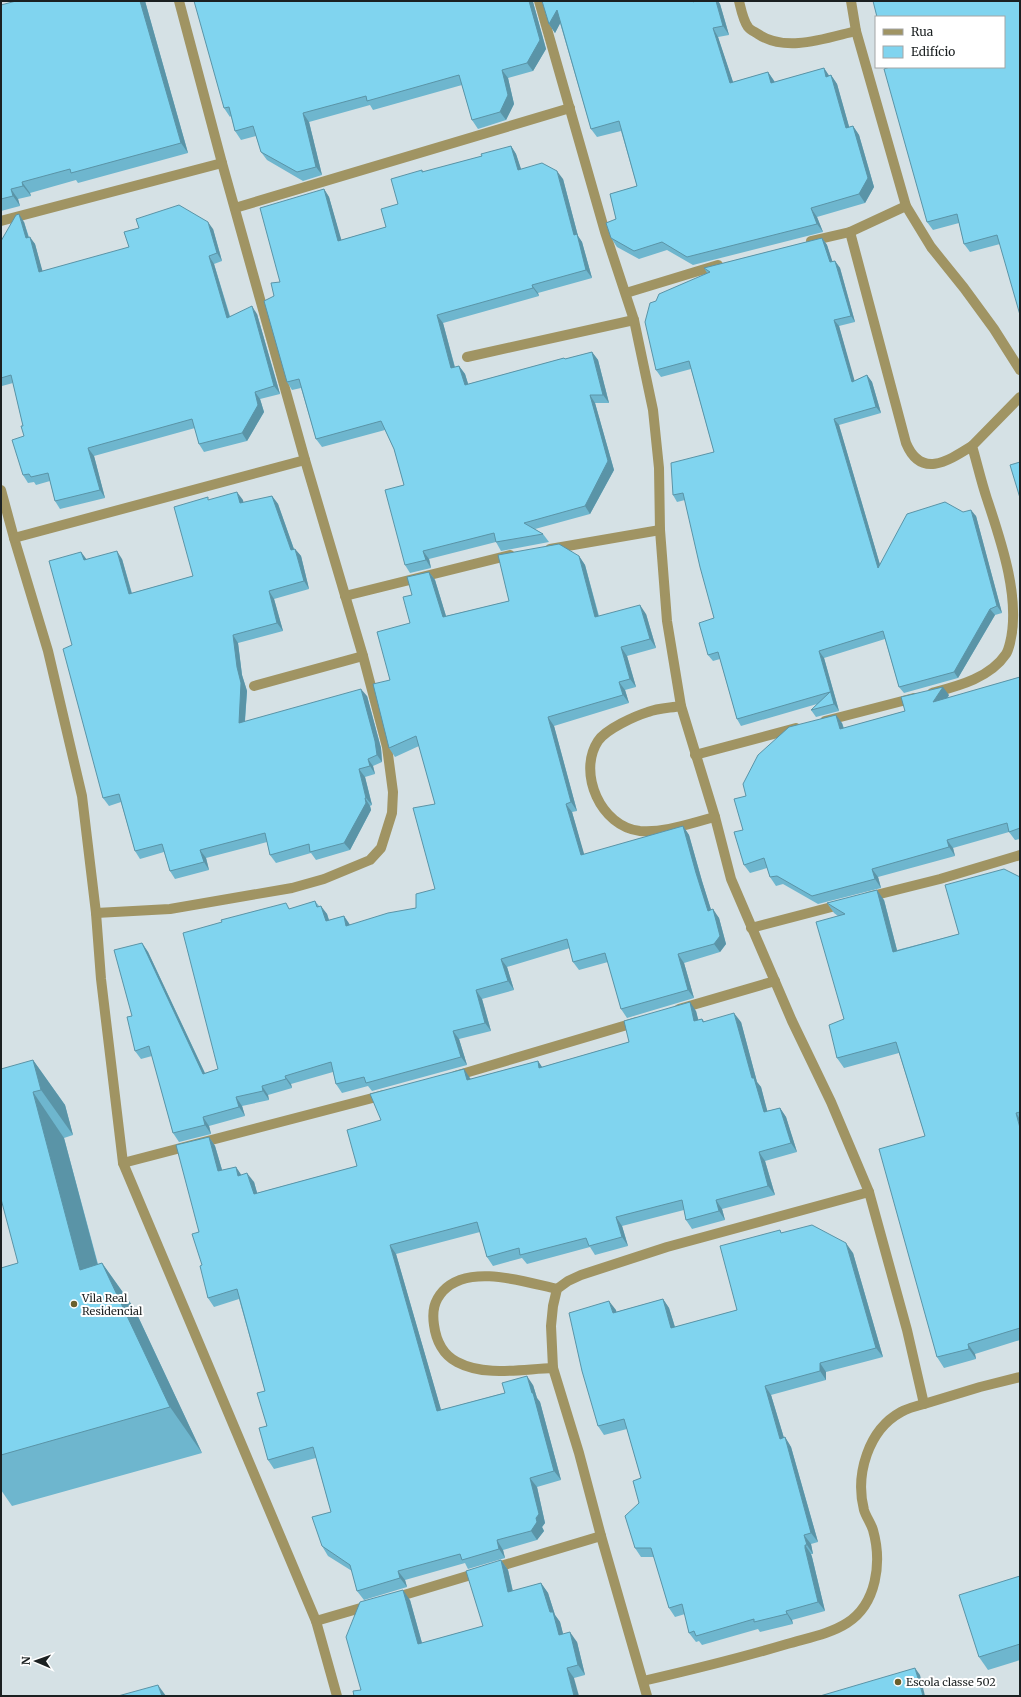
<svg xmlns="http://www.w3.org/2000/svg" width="1021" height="1697" viewBox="0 0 1021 1697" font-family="Merriweather,serif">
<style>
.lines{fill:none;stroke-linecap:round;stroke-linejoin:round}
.street{stroke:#a09463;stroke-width:10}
.wall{fill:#6eb6ce}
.shaded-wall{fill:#5a94a7}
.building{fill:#80d4ef;stroke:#5a94a7}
.poi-dot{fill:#6b5f2b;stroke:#fff;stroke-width:1.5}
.labels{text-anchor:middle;stroke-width:4;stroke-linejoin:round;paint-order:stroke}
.poi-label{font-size:11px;fill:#1b2021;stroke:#fff;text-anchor:start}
</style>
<rect width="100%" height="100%" fill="#d5e1e5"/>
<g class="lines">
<g class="street">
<path d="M 539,1 L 605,232 L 634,320 L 653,410 L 659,468 L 660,530 L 667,621 L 681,706 L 715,817 L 731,879 L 792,1021 L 831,1102 L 869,1192 L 907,1330 L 924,1404 L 980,1387 L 1020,1377"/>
<path d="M 739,1 C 741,9 743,20 748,27 C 750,30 755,32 758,34 C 786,53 826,38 856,31"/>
<path d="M 851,1 L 856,31 L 906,206 L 931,247 L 964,288 L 994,329 L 1020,370"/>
<path d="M 906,206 L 850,232 L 906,443 C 921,479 948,461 972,446"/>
<path d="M 235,208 L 570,108"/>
<path d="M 1,221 L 222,163"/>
<path d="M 811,241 L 850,232"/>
<path d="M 626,293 L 718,265"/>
<path d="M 467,357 L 634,320"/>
<path d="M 1,490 L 14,538 L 48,651 L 82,796 L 96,913 L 101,979 L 123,1163 L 316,1621 L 337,1696"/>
<path d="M 14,538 L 305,460"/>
<path d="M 550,549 L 660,530"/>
<path d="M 345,596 L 510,555"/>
<path d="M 254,686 L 363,656"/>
<path d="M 932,693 C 958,686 990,678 1006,654 C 1008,651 1009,647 1010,643 C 1021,599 1001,541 987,499 C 981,481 977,463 972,446 L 1020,397"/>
<path d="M 681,706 C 670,708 658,708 648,712 C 635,716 606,729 598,741 C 577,773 601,827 640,831 C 665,833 691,823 715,817"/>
<path d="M 825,721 L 914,698"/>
<path d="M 695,755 L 796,728"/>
<path d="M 868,897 L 940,879 L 1020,855"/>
<path d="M 96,913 L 170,909 L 292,888 L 324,879 L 370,860 L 381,848 L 392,813 L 393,792 L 387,747 L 363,656 L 305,460 L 222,163 L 179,1"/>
<path d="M 751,928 L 843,904"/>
<path d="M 679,1009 L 775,981"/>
<path d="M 455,1076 L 637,1022"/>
<path d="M 123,1163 L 384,1095"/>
<path d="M 553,1368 C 522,1369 485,1377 457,1362 C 443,1355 436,1340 434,1325 C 432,1311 434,1301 443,1291 C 469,1263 525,1282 557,1289"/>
<path d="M 394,1598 L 601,1536"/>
<path d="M 316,1621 L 371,1605"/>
<path d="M 643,1681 C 691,1670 740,1658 787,1644 C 807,1638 830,1634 847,1623 C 877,1604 882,1562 873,1530 C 871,1523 866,1517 864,1510 C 855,1475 868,1430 901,1412 C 908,1408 916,1406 924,1404"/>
<path d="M 647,1696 L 601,1536 L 579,1453 L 553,1368 L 551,1326 L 553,1306 L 557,1289 L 568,1281 L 581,1275 L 667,1247 L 869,1192"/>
</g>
</g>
<g class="wall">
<path d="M 145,1 L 188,153 L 78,183 L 76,180 L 30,193 L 31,196 L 18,199 L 20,206 L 1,211 L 1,5 Z"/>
<path d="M 542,1 L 718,1 L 720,4 L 729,35 L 718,37 L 733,82 L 768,72 L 775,82 L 824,68 L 829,76 L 831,75 L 837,84 L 849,127 L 853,126 L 859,135 L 874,187 L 865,203 L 817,217 L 823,232 L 693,265 L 667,250 L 639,259 L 617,247 L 611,238 L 606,223 L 616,219 L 610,194 L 637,186 L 621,131 L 597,137 L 591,129 L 560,23 L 555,33 L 549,24 Z"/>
<path d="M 1020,1 L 1000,244 L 970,252 L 964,244 L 959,223 L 933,230 L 927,222 L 1004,67 Z"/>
<path d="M 533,2 L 546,49 L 533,71 L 508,78 L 514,104 L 506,120 L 478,129 L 472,120 L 462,85 L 373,110 L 370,105 L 309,122 L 322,175 L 303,181 L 267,160 L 261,152 L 256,136 L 241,140 L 235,131 L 231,116 L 230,117 L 224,108 Z"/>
<path d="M 511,146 L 516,154 L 521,169 L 563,179 L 578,236 L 582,242 L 592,278 L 538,293 L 539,296 L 443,323 L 455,367 L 459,366 L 465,374 L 468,384 L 564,358 L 565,359 L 592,352 L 598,360 L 609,403 L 595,403 L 614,470 L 590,514 L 535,529 L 543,534 L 549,542 L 501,551 L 496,542 L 429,559 L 431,568 L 410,573 L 405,565 L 404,485 L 394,449 L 385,430 L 322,447 L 316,439 L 301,388 L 292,390 L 287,382 L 274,296 L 280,282 L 324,189 L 329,197 L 341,240 L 386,227 L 398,204 L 422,170 L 423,172 L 482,156 Z"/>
<path d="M 24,222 L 29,237 L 35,244 L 42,271 L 213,229 L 222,261 L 214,264 L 230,316 L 257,314 L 280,394 L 260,399 L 264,412 L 247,441 L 204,452 L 199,444 L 195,428 L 94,456 L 105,498 L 60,509 L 55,501 L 50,481 L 36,485 L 34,482 L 28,483 L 23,475 L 24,436 L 23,426 L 13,383 L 2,386 L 1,385 L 1,241 Z"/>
<path d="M 822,238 L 827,245 L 832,262 L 835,261 L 840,268 L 855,322 L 839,326 L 854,381 L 867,375 L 872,382 L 881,413 L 839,425 L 880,565 L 963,512 L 976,516 L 1002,613 L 995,615 L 958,678 L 904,693 L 899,687 L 885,639 L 824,658 L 839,711 L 816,717 L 811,710 L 817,704 L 741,726 L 737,719 L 720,659 L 713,661 L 708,655 L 714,618 L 685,500 L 677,502 L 673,495 L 714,452 L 691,369 L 661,377 L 656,370 L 656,301 L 707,273 L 704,268 Z"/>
<path d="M 272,496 L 278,504 L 294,549 L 295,549 L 301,556 L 309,589 L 274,599 L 283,631 L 238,643 L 242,675 L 247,691 L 245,722 L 367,696 L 381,748 L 382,762 L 373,766 L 375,774 L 365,777 L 372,805 L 370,806 L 371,810 L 350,850 L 316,860 L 311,853 L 276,863 L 270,855 L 267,842 L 206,858 L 209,870 L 175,879 L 170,871 L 164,852 L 140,859 L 135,851 L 121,802 L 109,806 L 103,798 L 81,552 L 86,559 L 122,559 L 132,593 L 193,576 L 209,500 L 243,500 L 243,503 Z"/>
<path d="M 579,556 L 585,565 L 599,616 L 646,614 L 656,648 L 627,656 L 636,687 L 625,690 L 629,703 L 554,726 L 577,811 L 572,812 L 584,855 L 683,826 L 689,835 L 702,881 L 711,910 L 719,918 L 726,944 L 720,952 L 684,963 L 694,998 L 627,1018 L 621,1009 L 608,962 L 579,970 L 573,962 L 570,948 L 507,967 L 514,990 L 482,999 L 491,1031 L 459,1039 L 467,1065 L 372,1091 L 368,1086 L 342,1093 L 336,1084 L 333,1072 L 291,1084 L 292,1088 L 268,1095 L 269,1100 L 242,1106 L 245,1116 L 209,1126 L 211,1134 L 179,1142 L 173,1133 L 152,1056 L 141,1059 L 135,1051 L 132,1016 L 142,943 L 148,952 L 205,1073 L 218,1069 L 290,909 L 315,901 L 319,906 L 327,914 L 329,920 L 344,916 L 350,925 L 416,908 L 435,889 L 435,804 L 419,746 L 395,757 L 389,748 L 390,680 L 410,623 L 412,595 L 429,572 L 435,580 L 446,616 L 509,601 Z"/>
<path d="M 1020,677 L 1020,839 L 1015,840 L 1009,832 L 953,848 L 955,856 L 878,877 L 881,888 L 818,904 L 783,884 L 776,886 L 770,877 L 767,868 L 750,873 L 744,865 L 743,830 L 746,796 L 842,723 L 844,728 L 905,711 L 949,695 L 947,699 Z"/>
<path d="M 1020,877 L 1020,1340 L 975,1354 L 976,1359 L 944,1368 L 937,1357 L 925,1136 L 899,1053 L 844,1068 L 837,1058 L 844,1019 L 838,916 L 834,913 L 827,903 L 884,900 L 897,950 L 959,934 Z"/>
<path d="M 696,1011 L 698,1020 L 702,1019 L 704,1021 L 741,1022 L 757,1082 L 761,1087 L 767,1111 L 780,1108 L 786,1117 L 797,1152 L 765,1161 L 775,1195 L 722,1209 L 725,1220 L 692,1229 L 686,1220 L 684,1210 L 622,1226 L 628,1246 L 595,1255 L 590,1247 L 527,1264 L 522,1258 L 493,1266 L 487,1257 L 480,1232 L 396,1254 L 441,1410 L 533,1385 L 537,1398 L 540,1402 L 561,1480 L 537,1487 L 545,1523 L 542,1527 L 544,1531 L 537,1540 L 503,1550 L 505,1558 L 468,1569 L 465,1563 L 405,1580 L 407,1587 L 364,1600 L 357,1591 L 352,1571 L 328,1556 L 322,1546 L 331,1512 L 316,1458 L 274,1469 L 268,1460 L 265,1391 L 239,1299 L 214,1307 L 208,1298 L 202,1265 L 199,1232 L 209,1137 L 215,1146 L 222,1170 L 236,1167 L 241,1175 L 254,1182 L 257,1193 L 357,1166 L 381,1120 L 470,1078 L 471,1079 L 538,1061 L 542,1067 L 629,1042 Z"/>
<path d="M 33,1060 L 65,1105 L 73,1135 L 64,1138 L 98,1264 L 102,1263 L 134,1308 L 202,1453 L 12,1506 L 1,1490 L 1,1268 L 18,1263 Z"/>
<path d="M 782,1233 L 853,1253 L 883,1357 L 826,1372 L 826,1380 L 771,1395 L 784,1438 L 785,1437 L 791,1447 L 818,1542 L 811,1544 L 813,1554 L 811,1554 L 812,1557 L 825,1611 L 792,1620 L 793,1624 L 760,1632 L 758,1629 L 702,1645 L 699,1641 L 696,1642 L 689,1633 L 685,1614 L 675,1617 L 669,1608 L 654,1557 L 641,1557 L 635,1548 L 641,1478 L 627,1429 L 604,1435 L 598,1426 L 616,1310 L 616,1312 L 663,1299 L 669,1308 L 675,1327 L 737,1310 Z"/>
<path d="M 501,1560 L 508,1570 L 513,1591 L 541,1583 L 548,1593 L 555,1615 L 560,1622 L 563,1634 L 577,1642 L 585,1675 L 574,1678 L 361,1690 L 410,1600 L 422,1643 L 483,1626 Z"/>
<path d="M 1020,1576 L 1020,1660 L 988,1670 L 979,1657 Z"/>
</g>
<g class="shaded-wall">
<path d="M 140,1 L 145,1 L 188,153 L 181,143 Z"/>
<path d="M 529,1 L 533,1 L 533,2 L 546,49 L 533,71 L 527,63 Z"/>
<path d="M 716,1 L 718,1 L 720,4 L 729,35 L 723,26 Z"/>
<path d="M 557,10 L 563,18 L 555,33 L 549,24 Z"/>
<path d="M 713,28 L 718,37 L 736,91 L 730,83 Z"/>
<path d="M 824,68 L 830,77 L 826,77 Z"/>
<path d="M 502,70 L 508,78 L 514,104 L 506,120 L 500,112 Z"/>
<path d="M 768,72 L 774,81 L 777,91 L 771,83 Z"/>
<path d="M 831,75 L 837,84 L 852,137 L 846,128 Z"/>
<path d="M 303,113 L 309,122 L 322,175 L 316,167 Z"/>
<path d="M 853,126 L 859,135 L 874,187 L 865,203 L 859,194 Z"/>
<path d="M 511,146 L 516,154 L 524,178 L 518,170 Z"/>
<path d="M 557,171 L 563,179 L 578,236 L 582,242 L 592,278 L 586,270 L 574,235 Z"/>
<path d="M 22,182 L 30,193 L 31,196 L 23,186 Z"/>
<path d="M 11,189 L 18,199 L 20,206 L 13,196 Z"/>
<path d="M 324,189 L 329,197 L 344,249 L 338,241 Z"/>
<path d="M 811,208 L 817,217 L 823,232 L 817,224 Z"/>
<path d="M 19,214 L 24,222 L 31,246 L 26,238 Z"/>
<path d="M 208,222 L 213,229 L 222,261 L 217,253 Z"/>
<path d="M 30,237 L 35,244 L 45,280 L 39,272 Z"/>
<path d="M 822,238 L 827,245 L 835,269 L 830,262 Z"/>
<path d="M 209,256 L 214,264 L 232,325 L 227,318 Z"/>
<path d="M 835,261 L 840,268 L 855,322 L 851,316 Z"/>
<path d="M 532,285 L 538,293 L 539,296 L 533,288 Z"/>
<path d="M 252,306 L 257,314 L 280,394 L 274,386 Z"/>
<path d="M 437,315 L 443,323 L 457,376 L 451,368 Z"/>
<path d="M 834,320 L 839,326 L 857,389 L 852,382 Z"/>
<path d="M 592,352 L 598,360 L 609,403 L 603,395 Z"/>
<path d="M 459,366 L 465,374 L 471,393 L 465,385 Z"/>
<path d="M 867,375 L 872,382 L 881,413 L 876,407 Z"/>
<path d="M 255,392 L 260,399 L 264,412 L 247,441 L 242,433 Z"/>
<path d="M 590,395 L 595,403 L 614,470 L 590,514 L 585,506 Z"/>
<path d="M 834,419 L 839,425 L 883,575 L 878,568 Z"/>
<path d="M 88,448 L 94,456 L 105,498 L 100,490 Z"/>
<path d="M 237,492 L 243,500 L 245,511 L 240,503 Z"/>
<path d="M 272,496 L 278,504 L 297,558 L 291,550 Z"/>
<path d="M 971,510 L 976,516 L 1002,613 L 997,606 Z"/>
<path d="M 295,549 L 301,556 L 309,589 L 304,581 Z"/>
<path d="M 117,551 L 122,559 L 134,602 L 129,594 Z"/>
<path d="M 423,551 L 429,559 L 431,568 L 426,560 Z"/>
<path d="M 81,552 L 87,560 L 84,560 Z"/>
<path d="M 579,556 L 585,565 L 601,626 L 595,617 Z"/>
<path d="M 429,572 L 435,580 L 449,626 L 443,617 Z"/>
<path d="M 269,591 L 274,599 L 283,631 L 277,623 Z"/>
<path d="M 640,605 L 646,614 L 656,648 L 650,639 Z"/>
<path d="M 990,609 L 995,615 L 958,678 L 954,672 Z"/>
<path d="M 233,635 L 238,643 L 242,675 L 247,691 L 244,731 L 239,723 L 237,667 Z"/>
<path d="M 621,647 L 627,656 L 636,687 L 630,679 Z"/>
<path d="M 819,651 L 824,658 L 839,711 L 834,704 Z"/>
<path d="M 619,682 L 625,690 L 629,703 L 623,695 Z"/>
<path d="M 943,687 L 949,695 L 939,711 L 933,702 Z"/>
<path d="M 361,689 L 367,696 L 381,748 L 382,762 L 377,755 Z"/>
<path d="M 836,715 L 842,723 L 846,738 L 840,729 Z"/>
<path d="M 548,717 L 554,726 L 577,811 L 571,802 Z"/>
<path d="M 368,759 L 373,766 L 375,774 L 370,766 Z"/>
<path d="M 359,769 L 365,777 L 372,805 L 366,798 Z"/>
<path d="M 365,798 L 370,806 L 371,810 L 350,850 L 344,843 Z"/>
<path d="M 566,804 L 572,812 L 587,864 L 581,855 Z"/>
<path d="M 683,826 L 689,835 L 702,881 L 714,919 L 708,911 L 696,873 Z"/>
<path d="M 947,840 L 953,848 L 955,856 L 949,847 Z"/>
<path d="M 200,850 L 206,858 L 209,870 L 204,862 Z"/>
<path d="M 872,869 L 878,877 L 881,888 L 875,879 Z"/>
<path d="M 877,890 L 884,900 L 900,962 L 893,952 Z"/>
<path d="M 321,906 L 327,914 L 332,930 L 326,921 Z"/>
<path d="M 713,909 L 719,918 L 726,944 L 720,952 L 714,944 Z"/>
<path d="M 344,916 L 350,925 L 346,926 Z"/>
<path d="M 142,943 L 148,952 L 209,1082 L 203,1074 Z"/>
<path d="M 678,954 L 684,963 L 694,998 L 688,990 Z"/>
<path d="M 501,959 L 507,967 L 514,990 L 508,981 Z"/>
<path d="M 476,990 L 482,999 L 491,1031 L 485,1023 Z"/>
<path d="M 690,1002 L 696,1011 L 701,1030 L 694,1021 Z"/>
<path d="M 734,1013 L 741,1022 L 757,1082 L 761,1087 L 770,1121 L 764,1112 L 752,1078 Z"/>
<path d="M 453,1031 L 459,1039 L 467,1065 L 461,1057 Z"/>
<path d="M 33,1060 L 65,1105 L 73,1135 L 41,1090 Z"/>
<path d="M 538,1061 L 544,1070 L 539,1068 Z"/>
<path d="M 464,1069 L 470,1078 L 474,1089 L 467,1080 Z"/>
<path d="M 285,1076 L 291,1084 L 292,1088 L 286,1079 Z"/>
<path d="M 262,1086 L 268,1095 L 269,1100 L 263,1091 Z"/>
<path d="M 33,1092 L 64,1138 L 111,1315 L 80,1270 Z"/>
<path d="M 236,1097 L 242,1106 L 245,1116 L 239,1107 Z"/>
<path d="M 780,1108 L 786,1117 L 797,1152 L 791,1143 Z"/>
<path d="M 1016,1113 L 1020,1119 L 1020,1128 Z"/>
<path d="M 203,1117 L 209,1126 L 211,1134 L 205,1125 Z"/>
<path d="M 209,1137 L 215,1146 L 225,1180 L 218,1171 Z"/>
<path d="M 759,1152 L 765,1161 L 775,1195 L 768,1186 Z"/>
<path d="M 236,1167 L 242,1176 L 238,1176 Z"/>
<path d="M 247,1173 L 254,1182 L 260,1203 L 254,1194 Z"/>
<path d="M 716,1200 L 722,1209 L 725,1220 L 719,1211 Z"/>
<path d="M 616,1217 L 622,1226 L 628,1246 L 622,1237 Z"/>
<path d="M 846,1243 L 853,1253 L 883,1357 L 876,1348 Z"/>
<path d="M 390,1245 L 396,1254 L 444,1420 L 437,1411 Z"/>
<path d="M 102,1263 L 134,1308 L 202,1453 L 170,1407 Z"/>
<path d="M 663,1299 L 669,1308 L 678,1337 L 671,1328 Z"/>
<path d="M 609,1301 L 616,1310 L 619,1322 L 613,1313 Z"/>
<path d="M 968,1344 L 975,1354 L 976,1359 L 969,1349 Z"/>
<path d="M 820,1363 L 826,1372 L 826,1380 L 820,1371 Z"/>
<path d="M 527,1376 L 533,1385 L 537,1398 L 540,1402 L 561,1480 L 554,1471 Z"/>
<path d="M 765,1386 L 771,1395 L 787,1448 L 780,1439 Z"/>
<path d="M 785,1437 L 791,1447 L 818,1542 L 811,1533 Z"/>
<path d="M 530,1478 L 537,1487 L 545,1523 L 542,1527 L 544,1531 L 537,1540 L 531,1531 Z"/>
<path d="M 804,1535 L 811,1544 L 813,1554 L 807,1545 Z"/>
<path d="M 497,1540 L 503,1550 L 505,1558 L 499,1549 Z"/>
<path d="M 805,1545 L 811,1554 L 812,1557 L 825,1611 L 818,1602 L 805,1548 Z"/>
<path d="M 501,1560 L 508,1570 L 515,1602 L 508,1592 Z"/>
<path d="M 398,1571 L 405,1580 L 407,1587 L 400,1578 Z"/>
<path d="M 541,1583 L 548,1593 L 555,1615 L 560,1622 L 566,1645 L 559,1635 L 550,1612 Z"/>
<path d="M 403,1590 L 410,1600 L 425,1654 L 418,1644 Z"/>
<path d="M 786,1611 L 792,1620 L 793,1624 L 787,1614 Z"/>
<path d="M 570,1632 L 577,1642 L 585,1675 L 578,1665 Z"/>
<path d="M 567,1668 L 574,1678 L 579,1696 L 574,1696 Z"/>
<path d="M 915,1668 L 920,1675 L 925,1696 L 923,1696 Z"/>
<path d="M 158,1685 L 166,1696 L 162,1696 Z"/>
</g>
<g class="building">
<path d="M 16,1 L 140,1 L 181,143 L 71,173 L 70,169 L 22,182 L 23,186 L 11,189 L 13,196 L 1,199 L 1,5 Z"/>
<path d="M 194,1 L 529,1 L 540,40 L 527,63 L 502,70 L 508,95 L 500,112 L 472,120 L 459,75 L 367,101 L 366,96 L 303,113 L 316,167 L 297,172 L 261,152 L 253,126 L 235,131 L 229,107 L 224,108 Z"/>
<path d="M 542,1 L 692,1 L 693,2 L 695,1 L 716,1 L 723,26 L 713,28 L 730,83 L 768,72 L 771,83 L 824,68 L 826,77 L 831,75 L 846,128 L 853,126 L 868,178 L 859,194 L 811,208 L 817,224 L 687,257 L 662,242 L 634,251 L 611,238 L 606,223 L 616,219 L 610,194 L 637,186 L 619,121 L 591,129 L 557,10 L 549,24 Z"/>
<path d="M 873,1 L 1020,1 L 1020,315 L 997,235 L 964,244 L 957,214 L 927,222 L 884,69 L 890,67 L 1004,67 L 1004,17 L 877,17 Z"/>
<path d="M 511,146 L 518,170 L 542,163 L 557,171 L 574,235 L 577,234 L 586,270 L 532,285 L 533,288 L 437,315 L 451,368 L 459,366 L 465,385 L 564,358 L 565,359 L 592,352 L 603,395 L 590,395 L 608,461 L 585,506 L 524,523 L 543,534 L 496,542 L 494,533 L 423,551 L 426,560 L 405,565 L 385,490 L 404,485 L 394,449 L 381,421 L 316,439 L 299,379 L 287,382 L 264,301 L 274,296 L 271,283 L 280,282 L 260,208 L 324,189 L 338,241 L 386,227 L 381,209 L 398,204 L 391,179 L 422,170 L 422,172 L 482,156 L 481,154 Z"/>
<path d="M 179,205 L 208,222 L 217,253 L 209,256 L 227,318 L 252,306 L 274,386 L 255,392 L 258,405 L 242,433 L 199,444 L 192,419 L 88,448 L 100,490 L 55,501 L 48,473 L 31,477 L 29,474 L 23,475 L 12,440 L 24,436 L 21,426 L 23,426 L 11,375 L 1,378 L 1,241 L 16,215 L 19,214 L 26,238 L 30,237 L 39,272 L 129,247 L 124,232 L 139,228 L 136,219 Z"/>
<path d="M 822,238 L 830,262 L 835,261 L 851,316 L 834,320 L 852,382 L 867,375 L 876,407 L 834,419 L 878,568 L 907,514 L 945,502 L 963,512 L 971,510 L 997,606 L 990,609 L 954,672 L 899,687 L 883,631 L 819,651 L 834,704 L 811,710 L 830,692 L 737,719 L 718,652 L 708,655 L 699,623 L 714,618 L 700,567 L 683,493 L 673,495 L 671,463 L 714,452 L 689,361 L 656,370 L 645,322 L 650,303 L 656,301 L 659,294 L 710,272 L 704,268 Z"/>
<path d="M 1020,462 L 1020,498 L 1010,465 Z"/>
<path d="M 237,492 L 240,503 L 272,496 L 291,550 L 295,549 L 304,581 L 269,591 L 277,623 L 233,635 L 237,667 L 241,683 L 239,723 L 361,689 L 375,741 L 377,755 L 368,759 L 370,766 L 359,769 L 366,798 L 365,798 L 366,803 L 344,843 L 310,852 L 309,844 L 270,855 L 265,833 L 200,850 L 204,862 L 170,871 L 162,844 L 135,851 L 119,794 L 103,798 L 63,649 L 72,645 L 49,561 L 81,552 L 84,560 L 117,551 L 129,594 L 193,576 L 174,507 L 208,497 L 208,500 Z"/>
<path d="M 559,544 L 579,556 L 595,617 L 640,605 L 650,639 L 621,647 L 630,679 L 619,682 L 623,695 L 548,717 L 571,802 L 566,804 L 581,855 L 683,826 L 696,873 L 708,911 L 713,909 L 720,936 L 714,944 L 678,954 L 688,990 L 621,1009 L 605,953 L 573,962 L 567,939 L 501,959 L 508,981 L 476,990 L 485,1023 L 453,1031 L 461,1057 L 366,1083 L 364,1077 L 336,1084 L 331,1062 L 285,1076 L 286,1079 L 262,1086 L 263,1091 L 236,1097 L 239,1107 L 203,1117 L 205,1125 L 173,1133 L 149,1046 L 135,1051 L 127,1017 L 132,1016 L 114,950 L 142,943 L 203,1074 L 218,1069 L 183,933 L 222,922 L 221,920 L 286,903 L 289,909 L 315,901 L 317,907 L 321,906 L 326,921 L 344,916 L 346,926 L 388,913 L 416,908 L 416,894 L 435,889 L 413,808 L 435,804 L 416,736 L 389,748 L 373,684 L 390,680 L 377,632 L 410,623 L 403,597 L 412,595 L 407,577 L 429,572 L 443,617 L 509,601 L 498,555 Z"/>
<path d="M 1020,677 L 1020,828 L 1009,832 L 1007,823 L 947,840 L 949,847 L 872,869 L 875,879 L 812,896 L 777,876 L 770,877 L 764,858 L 744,865 L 734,832 L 743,830 L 734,799 L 746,796 L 743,784 L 758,755 L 789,727 L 836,715 L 840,729 L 905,711 L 901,697 L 943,687 L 933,702 Z"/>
<path d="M 1004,869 L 1020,877 L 1020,1112 L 1016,1113 L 1020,1128 L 1020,1328 L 968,1344 L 969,1349 L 937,1357 L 879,1149 L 925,1136 L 896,1042 L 837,1058 L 829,1025 L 844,1019 L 816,922 L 845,914 L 827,903 L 877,890 L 893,952 L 959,934 L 945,885 Z"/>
<path d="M 690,1002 L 694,1021 L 702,1019 L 703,1022 L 734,1013 L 752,1078 L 754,1078 L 764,1112 L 780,1108 L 791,1143 L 759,1152 L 768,1186 L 716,1200 L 719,1211 L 686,1220 L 682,1200 L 616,1217 L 622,1237 L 589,1246 L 586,1238 L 520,1255 L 519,1248 L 487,1257 L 477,1222 L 390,1245 L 437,1411 L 505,1393 L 502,1383 L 527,1376 L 532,1393 L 533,1393 L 554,1471 L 530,1478 L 539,1514 L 536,1518 L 537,1522 L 531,1531 L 497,1540 L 499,1549 L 462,1560 L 460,1554 L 398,1571 L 400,1578 L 357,1591 L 350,1565 L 322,1546 L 312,1517 L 331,1512 L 313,1447 L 268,1460 L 259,1428 L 267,1426 L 257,1393 L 265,1391 L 237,1289 L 208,1298 L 200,1266 L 202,1265 L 192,1234 L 199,1232 L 176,1145 L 209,1137 L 218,1171 L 236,1167 L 238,1176 L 247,1173 L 254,1194 L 357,1166 L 347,1130 L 381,1120 L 370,1094 L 464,1069 L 467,1080 L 538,1061 L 539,1068 L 629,1042 L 624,1021 Z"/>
<path d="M 33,1060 L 41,1090 L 33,1092 L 80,1270 L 102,1263 L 170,1407 L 1,1455 L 1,1268 L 18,1263 L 1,1199 L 1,1069 Z"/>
<path d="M 812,1225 L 846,1243 L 876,1348 L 820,1363 L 820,1371 L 765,1386 L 780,1439 L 785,1437 L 811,1533 L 804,1535 L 807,1545 L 805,1545 L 805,1548 L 818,1602 L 786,1611 L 787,1614 L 754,1622 L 754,1619 L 696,1636 L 694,1631 L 689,1633 L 682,1604 L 669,1608 L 651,1548 L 635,1548 L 625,1516 L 639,1503 L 633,1481 L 641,1478 L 624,1419 L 598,1426 L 582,1371 L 569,1313 L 609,1301 L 613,1313 L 663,1299 L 671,1328 L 737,1310 L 720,1246 L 780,1230 L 781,1233 Z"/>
<path d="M 501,1560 L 508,1592 L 541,1583 L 550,1612 L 553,1612 L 559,1635 L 570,1632 L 578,1665 L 567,1668 L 574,1696 L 354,1696 L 353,1691 L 361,1690 L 346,1637 L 360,1602 L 403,1590 L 418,1644 L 483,1626 L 466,1571 Z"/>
<path d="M 1020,1576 L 1020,1644 L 979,1657 L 959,1595 Z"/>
<path d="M 915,1668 L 923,1696 L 820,1696 Z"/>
<path d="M 158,1685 L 162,1696 L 118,1696 Z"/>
</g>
<g class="poi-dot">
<circle cx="74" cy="1304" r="4"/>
<circle cx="898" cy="1682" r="4"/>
</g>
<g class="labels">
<g class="poi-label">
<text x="82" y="1302">Vila Real<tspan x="82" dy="13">Residencial</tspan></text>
<text x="906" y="1686">Escola classe 502</text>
</g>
</g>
<rect width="1021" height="1697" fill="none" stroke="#1b2021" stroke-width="4"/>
<rect x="875" y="16" width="130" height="52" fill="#ffffff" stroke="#a4a6a6"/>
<rect x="883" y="29" width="20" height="6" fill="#a09463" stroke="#a4a6a6"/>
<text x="911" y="36" font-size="12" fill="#1b2021">Rua</text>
<rect x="883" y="46" width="20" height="12" fill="#80d4ef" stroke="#a4a6a6"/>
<text x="911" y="56" font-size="12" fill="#1b2021">Edifício</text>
<g transform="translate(36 1661) rotate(272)" stroke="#ffffff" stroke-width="3" paint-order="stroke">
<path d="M0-3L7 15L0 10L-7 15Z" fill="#1b2021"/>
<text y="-6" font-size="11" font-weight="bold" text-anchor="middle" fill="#1b2021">N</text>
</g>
</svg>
